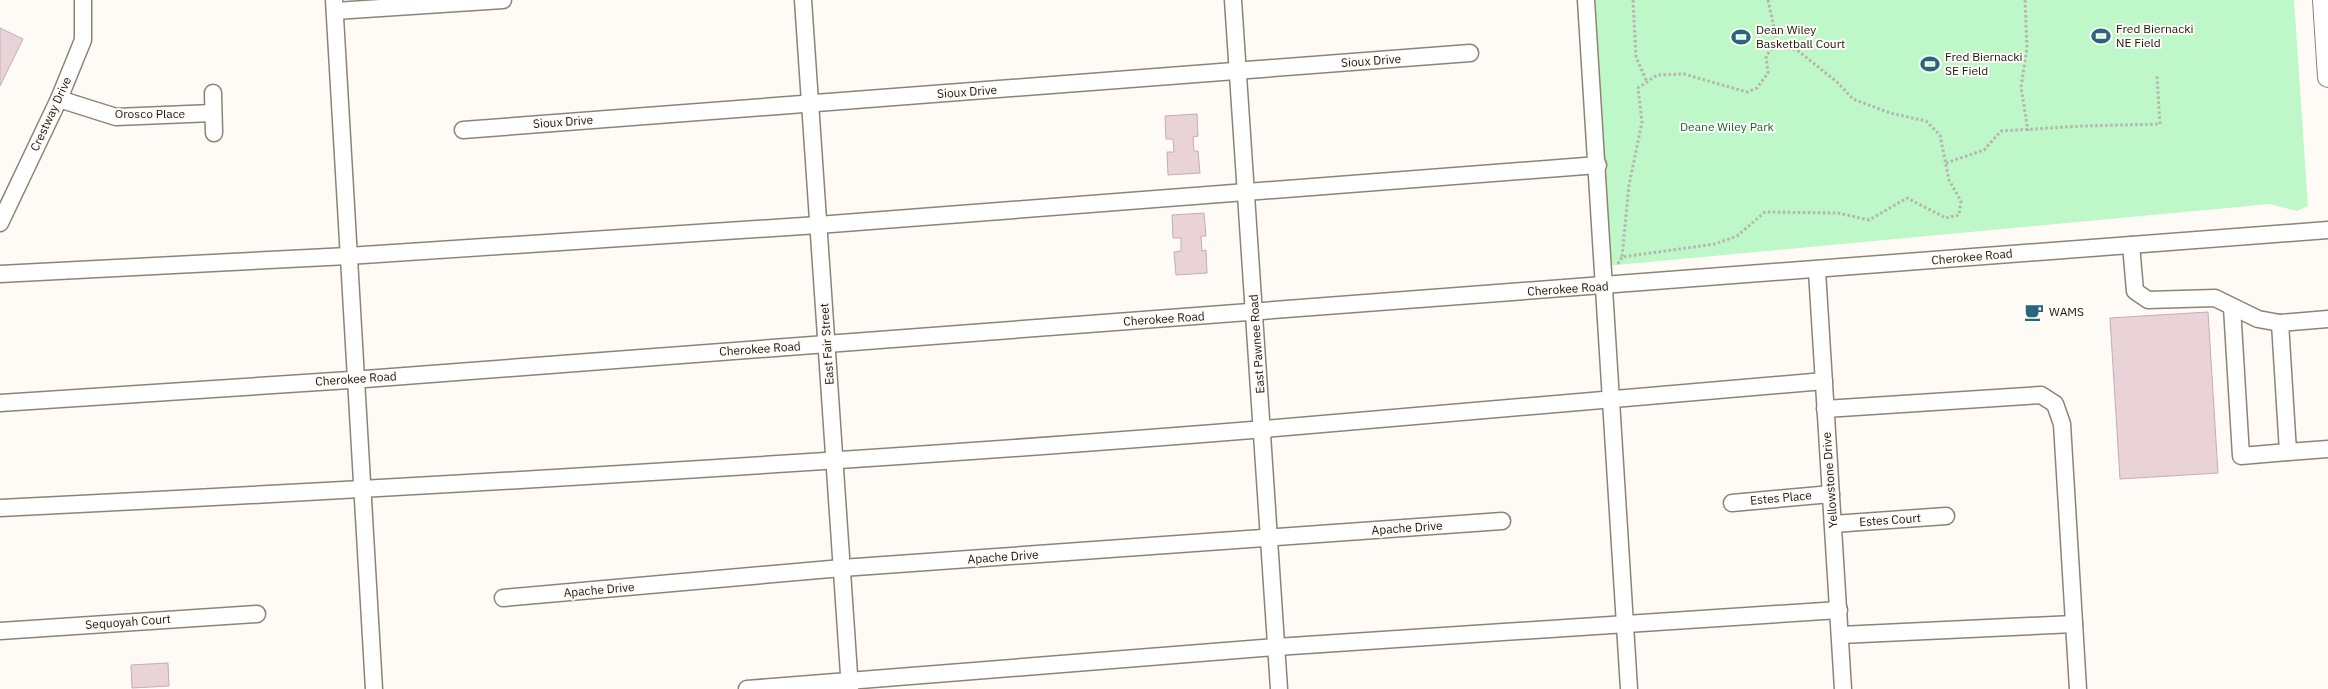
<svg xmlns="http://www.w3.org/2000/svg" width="2328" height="689" viewBox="0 0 2328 689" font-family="'IBM Plex Sans',sans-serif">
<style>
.green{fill:#bef7c8}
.building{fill:#ead2d9;stroke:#c4adb4}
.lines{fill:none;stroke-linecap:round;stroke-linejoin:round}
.minor-casing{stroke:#8e8372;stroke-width:19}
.major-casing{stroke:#8e8372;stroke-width:22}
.path{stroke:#b7b4af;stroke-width:3;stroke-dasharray:2.5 2.5;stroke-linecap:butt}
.minor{stroke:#fff;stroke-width:16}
.major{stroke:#fff;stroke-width:20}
.labels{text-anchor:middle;stroke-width:4;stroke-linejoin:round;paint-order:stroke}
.poi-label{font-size:12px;fill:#1a1610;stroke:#fefbf7;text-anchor:start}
.street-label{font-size:12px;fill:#1a1610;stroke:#fefbf7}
.park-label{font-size:12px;fill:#126830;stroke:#fefbf7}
</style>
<rect width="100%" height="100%" fill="#fefbf7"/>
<path class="green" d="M 1591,0 L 2294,0 L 2308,206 L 2297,211 L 2270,204 L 1596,267 L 1588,176 L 1601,166 Z"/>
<g class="building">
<path d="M 0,28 L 23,39 L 0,86 Z"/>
<path d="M 1197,114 L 1198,136 L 1193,137 L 1194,151 L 1198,151 L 1200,173 L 1168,175 L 1167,152 L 1174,152 L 1173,139 L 1166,139 L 1165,116 Z"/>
<path d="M 1204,213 L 1206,236 L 1201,236 L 1202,251 L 1206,250 L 1207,273 L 1176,275 L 1174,252 L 1181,251 L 1181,238 L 1173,238 L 1172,215 Z"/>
<path d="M 2208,312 L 2218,473 L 2120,479 L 2110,318 Z"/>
<path d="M 168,663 L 169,686 L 132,688 L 131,665 Z"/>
</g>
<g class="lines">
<g class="minor-casing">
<g id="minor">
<path d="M 334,0 L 374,689"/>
<path d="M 803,0 L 850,689"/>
<path d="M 1233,0 L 1279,689"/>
<path d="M 1586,0 L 1629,689"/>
<path d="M 335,11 L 503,0"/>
<path d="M 213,93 L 214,133"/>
<path d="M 59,99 L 116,117 L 213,113"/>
<path d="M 463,130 L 1470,53"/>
<path d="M 0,223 L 59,99 L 83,40 L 83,0"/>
<path d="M 2131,245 L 2135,291 L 2148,300 L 2215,298 L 2258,319 L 2280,323"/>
<path d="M 1817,271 L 1843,689"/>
<path d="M 0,274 L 348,256 L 818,225 L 1598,165"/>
<path d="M 2232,307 L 2241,456 L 2288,452"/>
<path d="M 2328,319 L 2280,323 L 2288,452 L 2328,449"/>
<path d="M 0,403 L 365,379 L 2328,230"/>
<path d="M 1825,409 L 2041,395 L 2055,404 L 2062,424 L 2078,689"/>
<path d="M 1732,503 L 1831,494"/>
<path d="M 0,508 C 422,487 844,463 1265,429 C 1452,414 1638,397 1824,381"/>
<path d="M 1833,524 L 1946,516"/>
<path d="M 503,598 L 842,568 L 1502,521"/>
<path d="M 0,631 L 257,614"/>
<path d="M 1840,635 L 2074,624"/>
<path d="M 747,689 L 1276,647 L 1839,610"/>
</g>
</g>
<g class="major-casing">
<path id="major" d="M 2323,0 L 2328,77"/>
</g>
<g class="path">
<path d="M 1633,0 L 1636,57 L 1647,82"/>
<path d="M 1768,0 L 1778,46"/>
<path d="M 2025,0 L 2027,48 L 2021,87 L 2028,131"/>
<path d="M 1946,163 L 1984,150 L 2001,131 L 2082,126 L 2160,124 L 2157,76"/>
<path d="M 1618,264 L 1622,257 L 1715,244 L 1737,236 L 1765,212 L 1838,213 L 1869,220 L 1907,198 L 1946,218 L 1959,215 L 1961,201 L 1949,180 L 1940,135 L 1926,121 L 1890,113 L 1853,99 L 1837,82 L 1797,50 L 1775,45 L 1766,56 L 1768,73 L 1757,88 L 1747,92 L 1684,74 L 1657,75 L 1638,88 L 1642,122 L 1629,185 L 1622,257"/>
</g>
<use href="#minor" class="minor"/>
<use href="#major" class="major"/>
</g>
<defs>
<g id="stadium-bare" transform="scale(1.5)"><path d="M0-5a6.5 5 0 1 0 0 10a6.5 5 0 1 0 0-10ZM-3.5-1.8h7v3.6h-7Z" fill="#28667c" stroke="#fefbf7" stroke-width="2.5" paint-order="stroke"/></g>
<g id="cafe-bare" transform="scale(1.5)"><path d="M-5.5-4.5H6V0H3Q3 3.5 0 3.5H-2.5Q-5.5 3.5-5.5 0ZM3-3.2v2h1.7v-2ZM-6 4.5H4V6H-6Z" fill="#28667c" stroke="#fefbf7" stroke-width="2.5" paint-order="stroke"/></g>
</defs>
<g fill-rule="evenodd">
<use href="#stadium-bare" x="2101" y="36"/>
<use href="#stadium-bare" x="1741" y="37"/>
<use href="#stadium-bare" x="1930" y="64"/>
<use href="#cafe-bare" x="2034" y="312"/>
</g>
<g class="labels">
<g class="poi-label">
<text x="2116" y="33">Fred Biernacki<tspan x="2116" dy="14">NE Field</tspan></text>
<text x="1756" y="34">Dean Wiley<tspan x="1756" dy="14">Basketball Court</tspan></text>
<text x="1945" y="61">Fred Biernacki<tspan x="1945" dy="14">SE Field</tspan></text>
<text x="2049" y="316">WAMS</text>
</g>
<g class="street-label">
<text transform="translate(1371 61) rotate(-4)" y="4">Sioux Drive</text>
<text transform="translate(967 92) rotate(-4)" y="4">Sioux Drive</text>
<text transform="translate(51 114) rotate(-65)" y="4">Crestway Drive</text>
<text x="150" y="118">Orosco Place</text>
<text transform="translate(563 122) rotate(-4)" y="4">Sioux Drive</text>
<text transform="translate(1972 257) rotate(-5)" y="4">Cherokee Road</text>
<text transform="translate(1568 289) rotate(-4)" y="4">Cherokee Road</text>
<text transform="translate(1164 319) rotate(-4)" y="4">Cherokee Road</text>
<text transform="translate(827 344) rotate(-94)" y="4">East Fair Street</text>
<text transform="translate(1257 344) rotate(-94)" y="4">East Pawnee Road</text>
<text transform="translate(760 349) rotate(-4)" y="4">Cherokee Road</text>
<text transform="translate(356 379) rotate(-4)" y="4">Cherokee Road</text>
<text transform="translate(1830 480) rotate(-94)" y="4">Yellowstone Drive</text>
<text transform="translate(1781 498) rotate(-5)" y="4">Estes Place</text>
<text transform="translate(1890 520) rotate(-4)" y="4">Estes Court</text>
<text transform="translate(1407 528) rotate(-4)" y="4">Apache Drive</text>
<text transform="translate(1003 557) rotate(-4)" y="4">Apache Drive</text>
<text transform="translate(599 590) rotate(-5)" y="4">Apache Drive</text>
<text transform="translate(128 622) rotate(-4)" y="4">Sequoyah Court</text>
</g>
<g class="park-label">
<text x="1727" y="131">Deane Wiley Park</text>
</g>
</g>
</svg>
